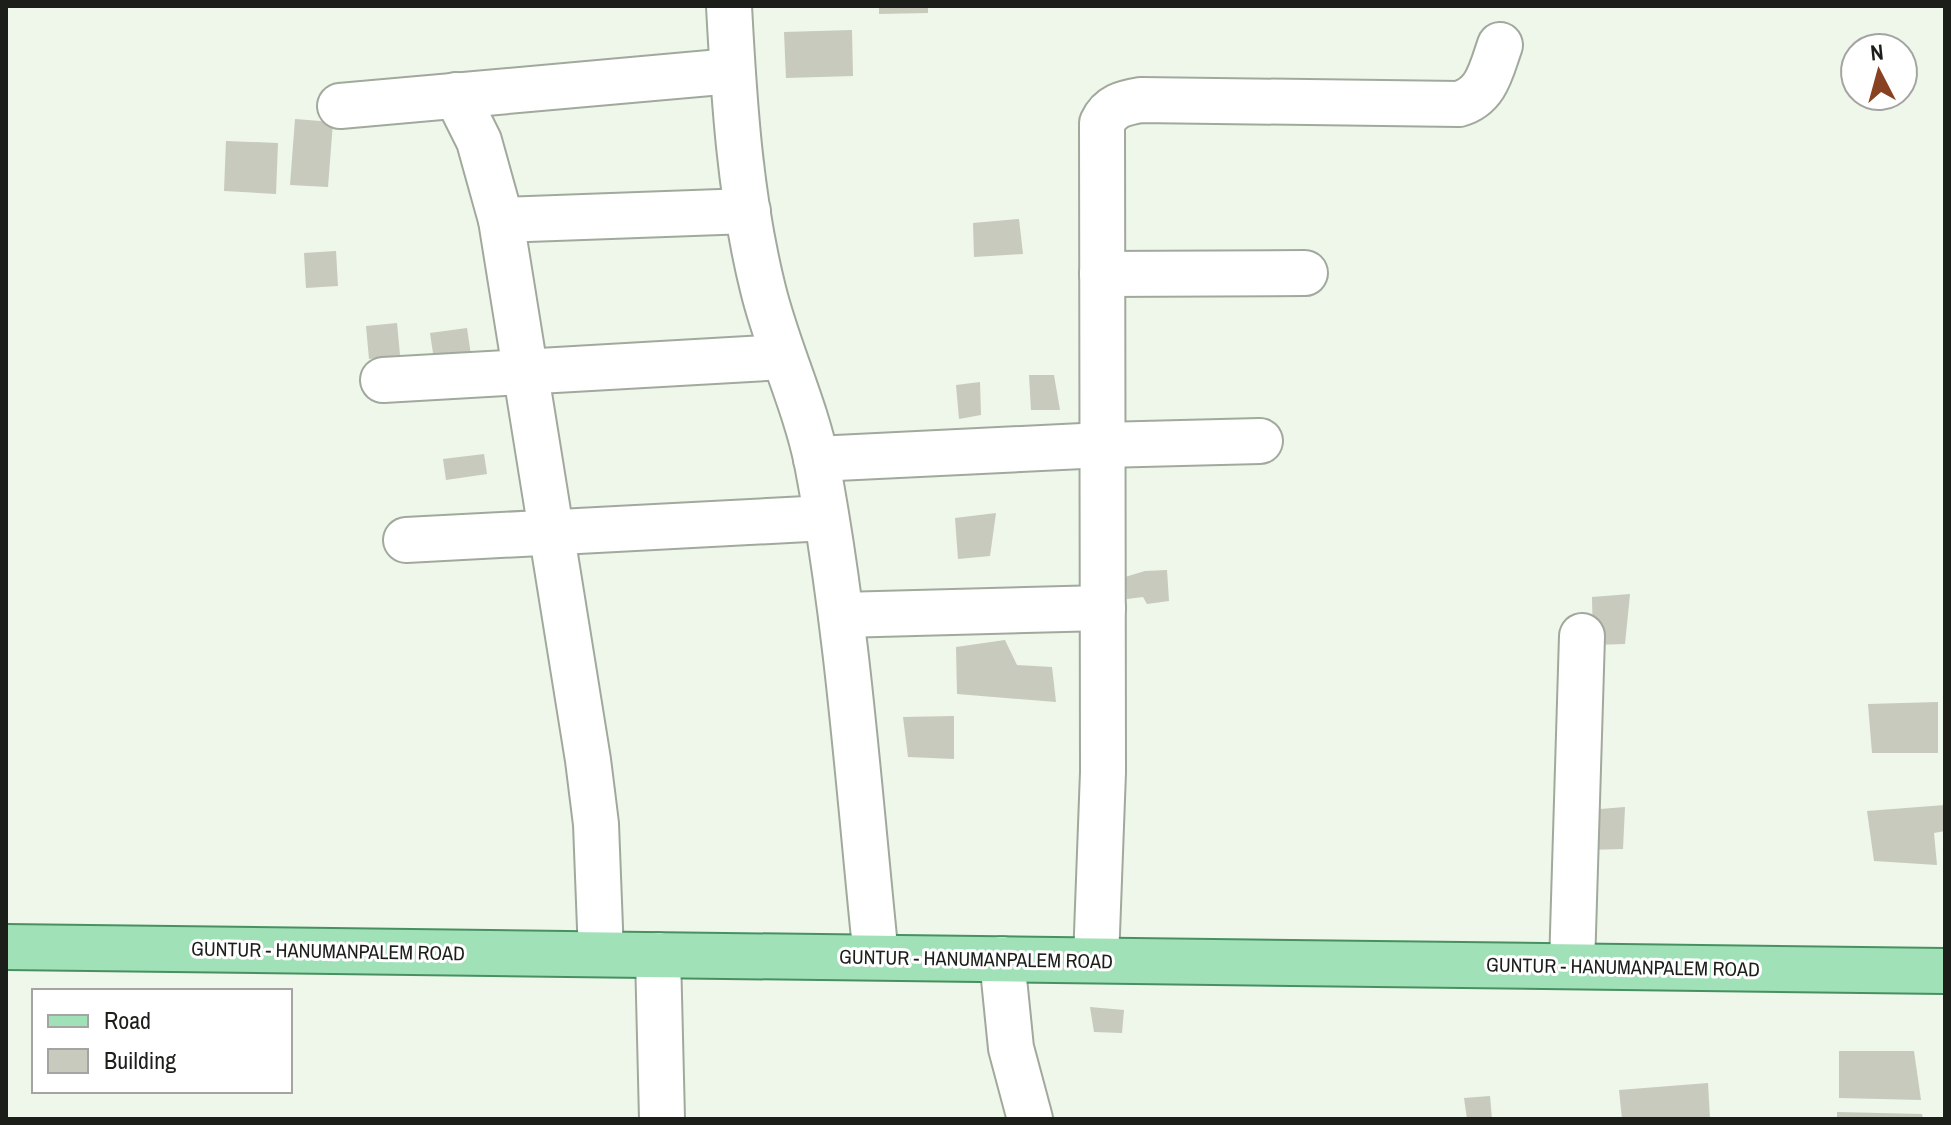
<svg xmlns="http://www.w3.org/2000/svg" width="1951" height="1125" viewBox="0 0 1951 1125" font-family="'Archivo Narrow',sans-serif">
<style>
.building{fill:#c7cabc}
.lines{fill:none;stroke-linecap:round;stroke-linejoin:round}
.minor-casing{stroke:#a1a99d;stroke-width:48}
.major-casing{stroke:#489061;stroke-width:48}
.minor{stroke:#fff;stroke-width:44}
.major{stroke:#a0e1b8;stroke-width:44}
.labels{text-anchor:middle;stroke-width:6;stroke-linejoin:round;paint-order:stroke}
.street-label{font-size:20px;fill:#1b1e19;stroke:#fff}
</style>
<rect width="100%" height="100%" fill="#eef7ea"/>
<g class="building">
<path d="M 879,6 L 928,6 L 928,13 L 879,14 Z"/>
<path d="M 852,30 L 853,76 L 786,78 L 784,32 Z"/>
<path d="M 295,119 L 333,122 L 328,187 L 290,185 Z"/>
<path d="M 226,141 L 278,143 L 276,194 L 224,191 Z"/>
<path d="M 1019,219 L 1023,254 L 974,257 L 973,223 Z"/>
<path d="M 336,251 L 338,286 L 306,288 L 304,253 Z"/>
<path d="M 397,323 L 400,355 L 369,359 L 366,326 Z"/>
<path d="M 467,328 L 471,355 L 434,360 L 430,333 Z"/>
<path d="M 1029,375 L 1054,375 L 1060,410 L 1031,410 Z"/>
<path d="M 980,382 L 981,415 L 959,419 L 956,385 Z"/>
<path d="M 484,454 L 487,474 L 446,480 L 443,459 Z"/>
<path d="M 996,513 L 990,556 L 958,559 L 955,518 Z"/>
<path d="M 1167,570 L 1169,601 L 1147,604 L 1143,597 L 1127,599 L 1125,577 L 1145,571 Z"/>
<path d="M 1630,594 L 1625,644 L 1593,645 L 1592,597 Z"/>
<path d="M 1005,640 L 1017,665 L 1052,667 L 1056,702 L 957,694 L 956,647 Z"/>
<path d="M 1938,702 L 1938,753 L 1872,753 L 1868,704 Z"/>
<path d="M 954,716 L 954,759 L 908,757 L 903,717 Z"/>
<path d="M 1945,805 L 1945,831 L 1934,833 L 1937,865 L 1874,861 L 1867,811 Z"/>
<path d="M 1625,807 L 1623,849 L 1586,850 L 1588,810 Z"/>
<path d="M 1090,1007 L 1124,1010 L 1122,1033 L 1094,1032 Z"/>
<path d="M 1839,1051 L 1914,1051 L 1921,1100 L 1839,1098 Z"/>
<path d="M 1708,1083 L 1710,1119 L 1622,1119 L 1619,1090 Z"/>
<path d="M 1490,1096 L 1492,1119 L 1467,1119 L 1464,1098 Z"/>
<path d="M 1837,1112 L 1922,1114 L 1923,1119 L 1837,1119 Z"/>
</g>
<g class="lines">
<g class="minor-casing">
<g id="minor">
<path d="M 729,6 C 734,100 740,197 763,289 C 777,347 805,404 817,463 C 848,626 859,793 876,957"/>
<path d="M 456,95 L 479,141 L 501,220 L 588,760 L 596,824 L 601,954"/>
<path d="M 340,106 L 732,71"/>
<path d="M 501,220 L 748,211"/>
<path d="M 1102,274 L 1305,273"/>
<path d="M 383,380 L 783,357"/>
<path d="M 816,459 L 1103,445 L 1260,441"/>
<path d="M 406,540 L 826,518"/>
<path d="M 841,615 L 1103,608"/>
<path d="M 658,955 L 662,1119"/>
<path d="M 1002,959 L 1011,1048 L 1030,1119"/>
<path d="M 1096,960 L 1103,772 L 1102,123 C 1110,106 1123,103 1141,100 L 1459,104 C 1487,96 1491,70 1500,45"/>
<path d="M 1572,966 L 1582,636"/>
</g>
</g>
<g class="major-casing">
<path id="major" d="M 6,947 L 1945,971"/>
</g>
<use href="#minor" class="minor"/>
<use href="#major" class="major"/>
</g>
<g class="labels">
<g class="street-label">
<text transform="translate(328 951) rotate(1)" y="7">GUNTUR - HANUMANPALEM ROAD</text>
<text transform="translate(976 959) rotate(1)" y="7">GUNTUR - HANUMANPALEM ROAD</text>
<text transform="translate(1623 967) rotate(1)" y="7">GUNTUR - HANUMANPALEM ROAD</text>
</g>
</g>
<rect width="1951" height="1125" fill="none" stroke="#1b1e19" stroke-width="16"/>
<rect x="32" y="989" width="260" height="104" fill="#ffffff" stroke="#a4a5a3" stroke-width="2"/>
<rect x="48" y="1015" width="40" height="12" fill="#a0e1b8" stroke="#a4a5a3" stroke-width="2"/>
<text x="104" y="1029" font-size="24" fill="#1b1e19">Road</text>
<rect x="48" y="1049" width="40" height="24" fill="#c7cabc" stroke="#a4a5a3" stroke-width="2"/>
<text x="104" y="1069" font-size="24" fill="#1b1e19">Building</text>
<g transform="translate(1879 72) rotate(354)"><circle r="38" fill="#ffffff" stroke="#a4a5a3" stroke-width="2"/>
<path d="M0-6L14 30L0 20L-14 30Z" fill="#894221"/>
<text y="-12" font-size="22" font-weight="bold" text-anchor="middle" fill="#1b1e19">N</text>
</g>
</svg>
